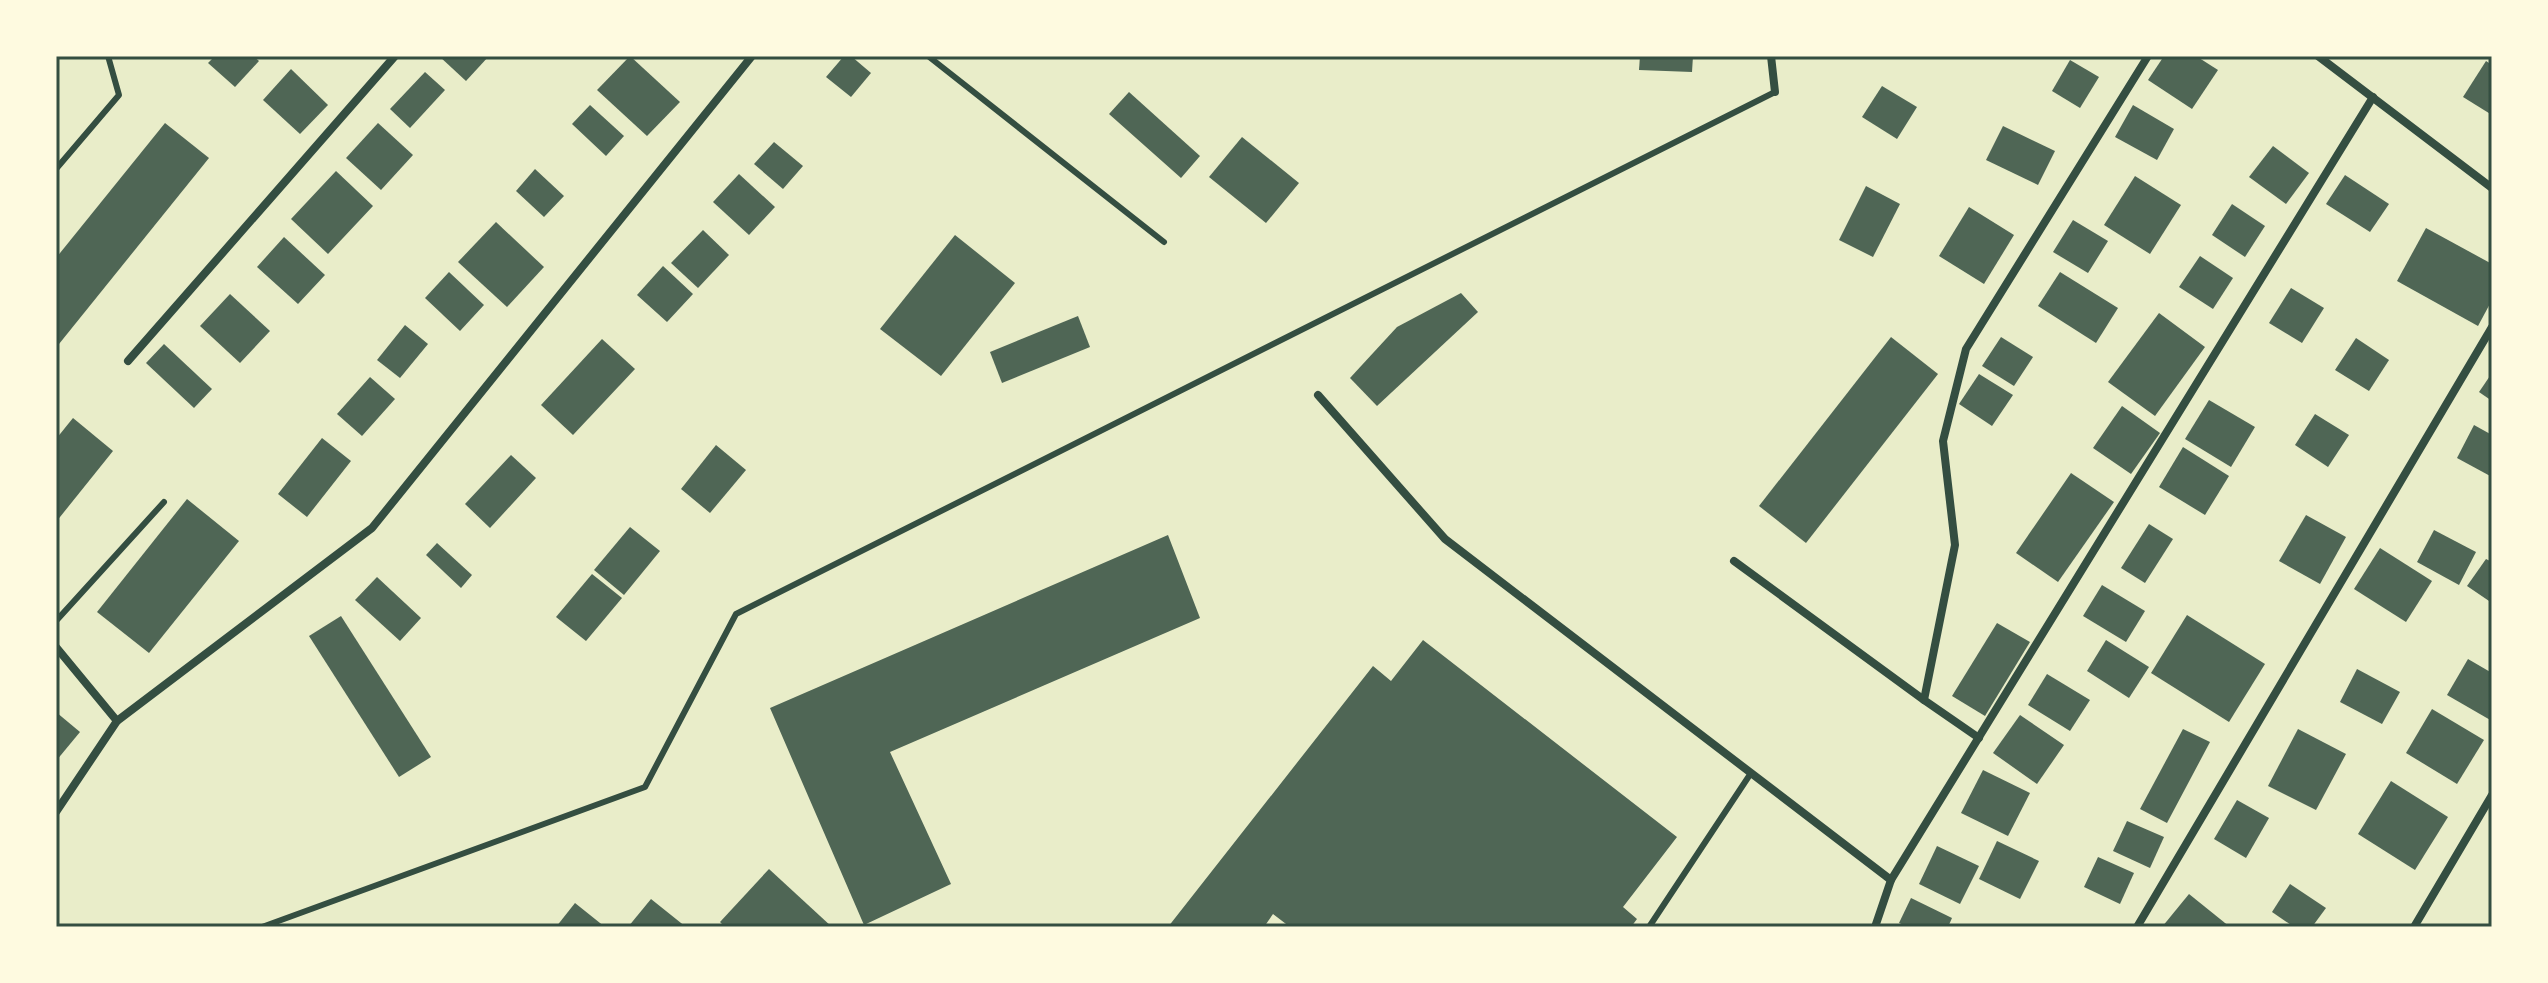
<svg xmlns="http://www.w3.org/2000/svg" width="2548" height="983" viewBox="0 0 2548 983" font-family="'Work Sans',sans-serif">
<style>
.building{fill:#4f6655}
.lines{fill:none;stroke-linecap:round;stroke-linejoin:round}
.service{stroke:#344e41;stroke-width:6}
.minor{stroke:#344e41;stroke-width:8}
.neatline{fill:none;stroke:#344e41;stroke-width:3}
</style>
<rect width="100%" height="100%" fill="#e9edc9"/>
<g class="building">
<path d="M 215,56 L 253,56 L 259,61 L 235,87 L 208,63 Z"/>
<path d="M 439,56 L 489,56 L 466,81 Z"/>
<path d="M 630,56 L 680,102 L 647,136 L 597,90 Z"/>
<path d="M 844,56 L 851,56 L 871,73 L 851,97 L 826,77 Z"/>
<path d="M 1640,56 L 1693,56 L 1692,72 L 1639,70 Z"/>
<path d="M 2164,56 L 2196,56 L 2218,70 L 2192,109 L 2148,80 Z"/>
<path d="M 2070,60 L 2099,77 L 2080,108 L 2052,91 Z"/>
<path d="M 2486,61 L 2492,65 L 2492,115 L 2463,97 Z"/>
<path d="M 291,69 L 328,105 L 300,134 L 263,100 Z"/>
<path d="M 425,72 L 445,90 L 410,128 L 390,109 Z"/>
<path d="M 1882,86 L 1917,107 L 1897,139 L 1862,117 Z"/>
<path d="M 1129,92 L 1200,156 L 1181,178 L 1109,114 Z"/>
<path d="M 590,105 L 624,136 L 606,156 L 572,124 Z"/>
<path d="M 2133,105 L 2174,129 L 2157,160 L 2115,137 Z"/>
<path d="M 165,123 L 209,158 L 59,344 L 56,342 L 56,258 Z"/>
<path d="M 378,123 L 413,155 L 381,190 L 346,158 Z"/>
<path d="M 2003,126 L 2055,151 L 2038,185 L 1986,160 Z"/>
<path d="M 1242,137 L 1299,183 L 1266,223 L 1209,177 Z"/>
<path d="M 774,142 L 803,166 L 783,189 L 754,164 Z"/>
<path d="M 2273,146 L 2309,173 L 2286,204 L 2249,177 Z"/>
<path d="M 535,169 L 564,196 L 544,217 L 516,191 Z"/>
<path d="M 336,171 L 373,206 L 328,254 L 291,219 Z"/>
<path d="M 739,174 L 775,207 L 749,235 L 713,202 Z"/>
<path d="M 2345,175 L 2389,204 L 2370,232 L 2326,204 Z"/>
<path d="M 2135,176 L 2181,205 L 2150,254 L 2104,225 Z"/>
<path d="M 1866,186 L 1900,204 L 1873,257 L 1839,240 Z"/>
<path d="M 2232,204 L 2265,226 L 2245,257 L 2212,235 Z"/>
<path d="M 1969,207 L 2014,235 L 1984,284 L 1939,256 Z"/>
<path d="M 2073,220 L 2108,241 L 2088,273 L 2053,252 Z"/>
<path d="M 496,222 L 544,267 L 507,307 L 458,262 Z"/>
<path d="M 2426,228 L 2492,264 L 2492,300 L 2478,326 L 2397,281 Z"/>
<path d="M 703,230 L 729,255 L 698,288 L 671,263 Z"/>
<path d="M 955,235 L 1015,283 L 941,376 L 880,329 Z"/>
<path d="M 284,237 L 325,275 L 298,304 L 257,267 Z"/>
<path d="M 2200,256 L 2233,278 L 2213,309 L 2179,287 Z"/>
<path d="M 663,266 L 693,294 L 667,322 L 637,295 Z"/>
<path d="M 449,272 L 484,305 L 460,331 L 425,298 Z"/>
<path d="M 2060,272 L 2118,308 L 2096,343 L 2038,306 Z"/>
<path d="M 2291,288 L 2324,308 L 2302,343 L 2269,323 Z"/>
<path d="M 1461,293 L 1478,312 L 1377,406 L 1350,378 L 1397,327 Z"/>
<path d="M 230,294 L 270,331 L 240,363 L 200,326 Z"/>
<path d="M 2159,313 L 2205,347 L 2155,416 L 2108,382 Z"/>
<path d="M 1078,316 L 1090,347 L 1002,383 L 990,352 Z"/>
<path d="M 405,325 L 428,344 L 400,378 L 377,360 Z"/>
<path d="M 1891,337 L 1938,374 L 1806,543 L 1759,506 Z"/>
<path d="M 2001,337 L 2033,357 L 2014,386 L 1982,366 Z"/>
<path d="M 2356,338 L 2389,360 L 2369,391 L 2335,370 Z"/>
<path d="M 602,339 L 635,369 L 573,435 L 541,405 Z"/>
<path d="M 164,344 L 212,389 L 194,408 L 146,363 Z"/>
<path d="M 2492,373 L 2492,401 L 2479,392 Z"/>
<path d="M 1979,374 L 2013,395 L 1992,426 L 1959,404 Z"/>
<path d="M 370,377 L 395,399 L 362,436 L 337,414 Z"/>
<path d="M 2209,400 L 2255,427 L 2231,467 L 2185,439 Z"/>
<path d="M 2122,406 L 2160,433 L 2131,474 L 2093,448 Z"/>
<path d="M 2315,414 L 2349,435 L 2328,467 L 2295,445 Z"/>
<path d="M 73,418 L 113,451 L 56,522 L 56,439 Z"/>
<path d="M 2474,425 L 2492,435 L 2492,477 L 2457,458 Z"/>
<path d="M 322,438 L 351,461 L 307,517 L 278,494 Z"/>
<path d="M 716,445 L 746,470 L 710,513 L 681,489 Z"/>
<path d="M 2183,447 L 2229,476 L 2205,515 L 2159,487 Z"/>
<path d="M 511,455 L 536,478 L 490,528 L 465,504 Z"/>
<path d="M 2071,473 L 2114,502 L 2058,582 L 2016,553 Z"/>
<path d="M 187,499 L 239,541 L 149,653 L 97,612 Z"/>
<path d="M 2306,515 L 2346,537 L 2320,584 L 2279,561 Z"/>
<path d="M 2149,524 L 2173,539 L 2145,583 L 2121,568 Z"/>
<path d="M 630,527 L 660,551 L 624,595 L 594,570 Z"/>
<path d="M 2434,530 L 2476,552 L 2459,585 L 2417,562 Z"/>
<path d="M 1168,535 L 1200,618 L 890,752 L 951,884 L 864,925 L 770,708 Z"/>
<path d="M 437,543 L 472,575 L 461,588 L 426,555 Z"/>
<path d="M 2380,548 L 2432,581 L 2406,622 L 2354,589 Z"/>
<path d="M 2486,559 L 2492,562 L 2492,603 L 2467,586 Z"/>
<path d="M 592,574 L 622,598 L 586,641 L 556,617 Z"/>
<path d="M 377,577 L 421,618 L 400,641 L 355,600 Z"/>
<path d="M 2102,585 L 2145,611 L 2126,642 L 2083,616 Z"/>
<path d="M 2187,615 L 2265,664 L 2229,722 L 2151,673 Z"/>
<path d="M 341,616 L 431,757 L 399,777 L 309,636 Z"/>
<path d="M 1997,623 L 2030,642 L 1985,716 L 1952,696 Z"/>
<path d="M 1423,640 L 1677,837 L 1623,907 L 1637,919 L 1631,927 L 1290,927 L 1273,914 L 1264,927 L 1168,927 L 1373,666 L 1391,681 Z"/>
<path d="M 2106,640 L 2149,667 L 2129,698 L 2087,671 Z"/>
<path d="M 2468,659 L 2492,673 L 2492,721 L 2447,695 Z"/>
<path d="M 2357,669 L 2400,692 L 2382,724 L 2340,702 Z"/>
<path d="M 2047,674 L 2090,700 L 2070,731 L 2028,705 Z"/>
<path d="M 2432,709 L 2484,740 L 2457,784 L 2406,753 Z"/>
<path d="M 56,712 L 80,732 L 56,761 Z"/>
<path d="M 2020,715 L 2064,745 L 2037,784 L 1993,753 Z"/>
<path d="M 2183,729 L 2210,742 L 2167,823 L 2140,809 Z"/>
<path d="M 2298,729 L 2346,754 L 2316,810 L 2268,786 Z"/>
<path d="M 1983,770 L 2030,793 L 2008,836 L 1961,813 Z"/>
<path d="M 2391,781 L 2448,817 L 2415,870 L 2358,834 Z"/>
<path d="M 2237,800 L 2269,818 L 2246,858 L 2214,839 Z"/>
<path d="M 2127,821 L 2164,837 L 2150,868 L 2113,851 Z"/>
<path d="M 1997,841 L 2039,861 L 2020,899 L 1979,879 Z"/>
<path d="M 1937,846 L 1979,866 L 1960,904 L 1919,884 Z"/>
<path d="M 2098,857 L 2134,873 L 2120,904 L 2084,887 Z"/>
<path d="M 769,869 L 832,927 L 725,927 L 720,922 Z"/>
<path d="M 2290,884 L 2326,908 L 2312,927 L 2294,927 L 2272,912 Z"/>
<path d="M 2189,894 L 2230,927 L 2162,927 Z"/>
<path d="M 1911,898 L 1952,918 L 1948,927 L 1909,927 L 1899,923 Z"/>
<path d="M 651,899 L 686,927 L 628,927 Z"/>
<path d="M 575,903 L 605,927 L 556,927 Z"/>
</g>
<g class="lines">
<g class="service">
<path d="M 928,56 L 1164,242"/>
<path d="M 56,169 L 119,95 L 108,56"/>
<path d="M 56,621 L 164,502"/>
<path d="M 262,927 L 645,787 L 736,614 L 1775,92"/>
<path d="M 1649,927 L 1751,773"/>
</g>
<g class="minor">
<path d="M 1771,56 L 1775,92"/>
<path d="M 2318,56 L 2492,188"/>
<path d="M 128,361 L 395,56"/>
<path d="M 1318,395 L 1445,539 L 1891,880"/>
<path d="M 1734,561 L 1924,700"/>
<path d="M 56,647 L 117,721"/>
<path d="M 1979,738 L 1924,700 L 1955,545 L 1943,441 L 1966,349 L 2148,56"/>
<path d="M 56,812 L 117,721 L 372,528 L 752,56"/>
<path d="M 1875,927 L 1891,880 L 2373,97"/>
<path d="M 2137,927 L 2492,327"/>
<path d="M 2414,927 L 2492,795"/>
</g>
</g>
<rect width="2548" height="983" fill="none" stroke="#fefae0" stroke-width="116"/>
<rect x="58" y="58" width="2432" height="867" class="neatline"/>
</svg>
